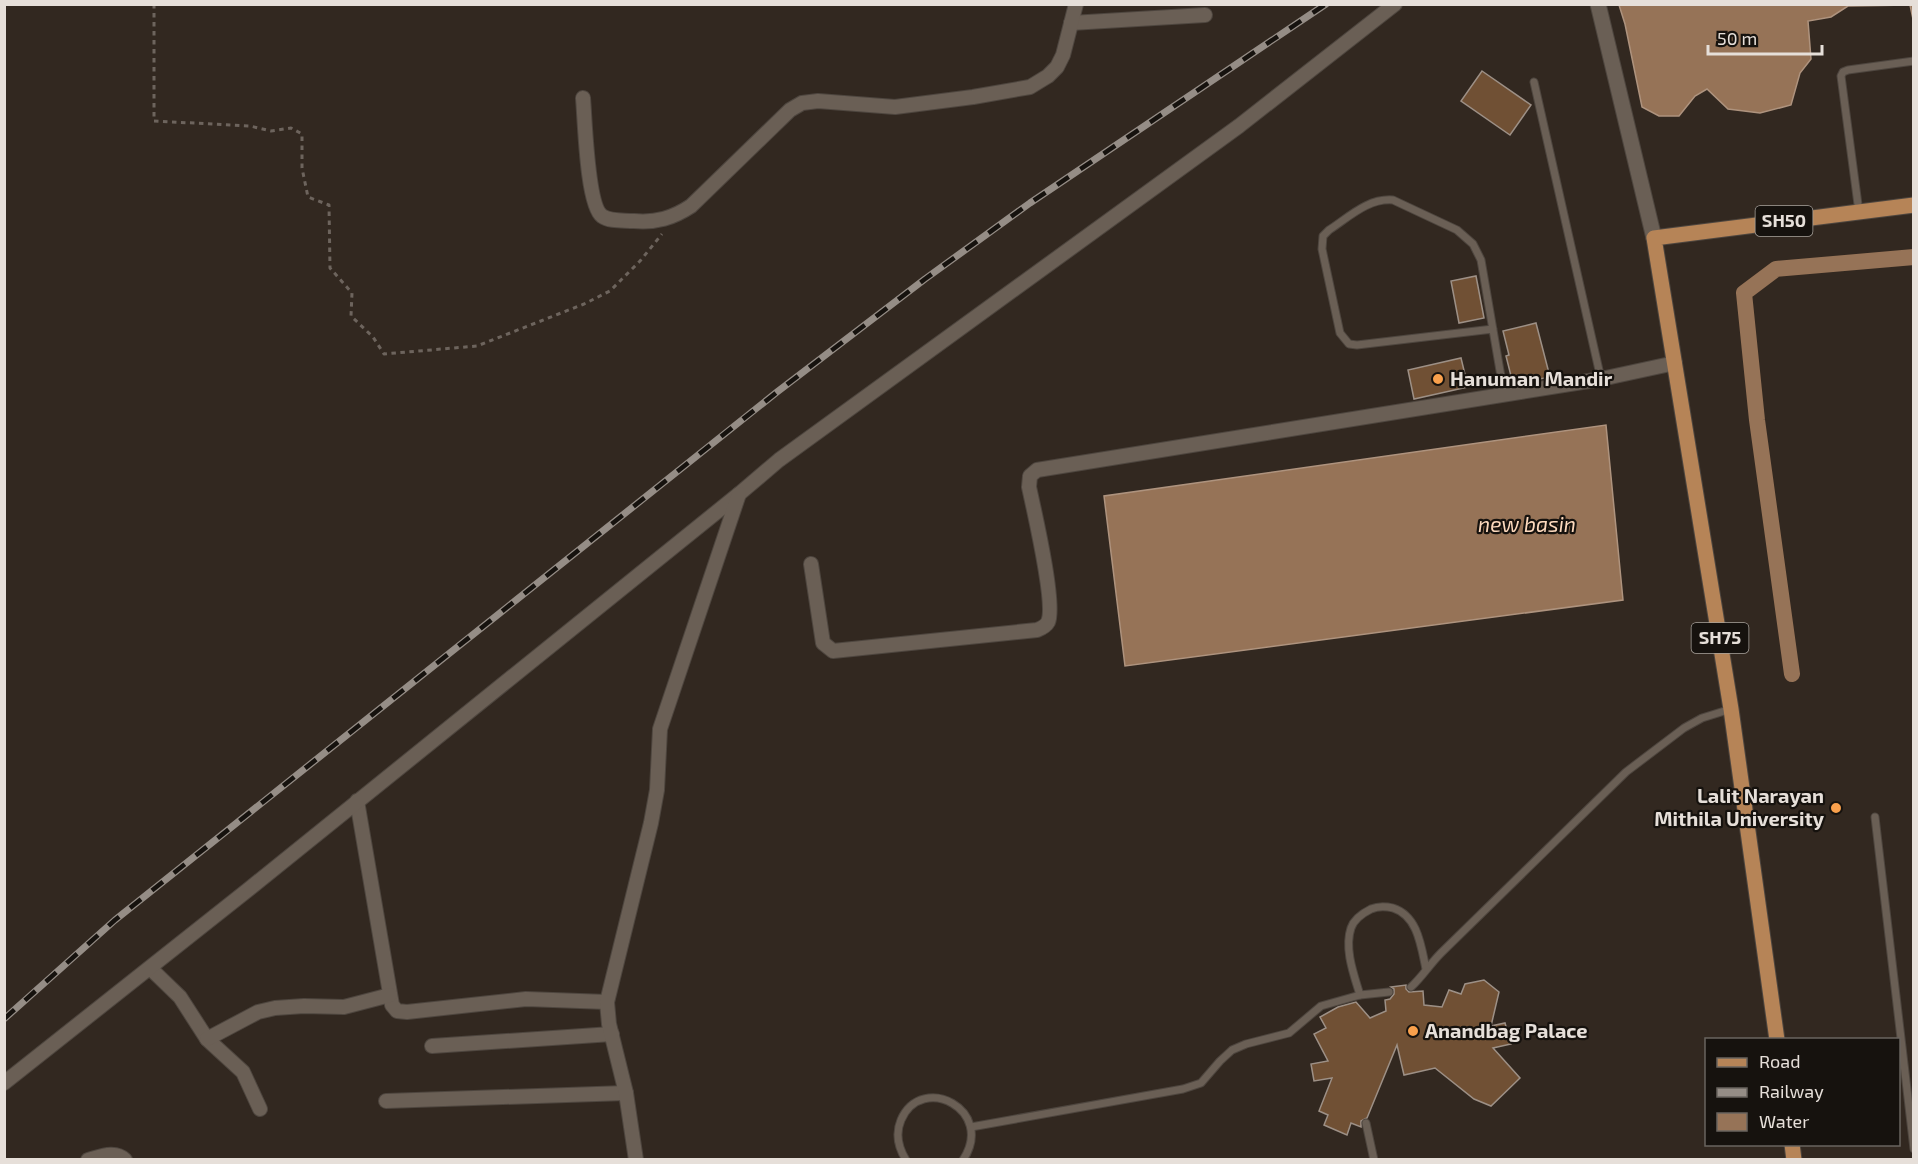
<svg xmlns="http://www.w3.org/2000/svg" width="1918" height="1164" viewBox="0 0 1918 1164" font-family="'Exo 2',sans-serif">
<style>
.water{fill:#967357;stroke:#ae937e;stroke-width:1.5}
.lines{fill:none;stroke-linecap:round;stroke-linejoin:round}
.canal{stroke:#967357;stroke-width:16}
.building{fill:#705034;stroke:#9d9086;stroke-width:1.5}
.lane-casing{stroke:#4e463f;stroke-width:9}
.street-casing{stroke:#4e463f;stroke-width:16}
.secondary-casing{stroke:#4e463f;stroke-width:17}
.primary-casing{stroke:#4e463f;stroke-width:17}
.path{stroke:#6d645d;stroke-width:3;stroke-dasharray:4.5 4.5;stroke-linecap:butt}
.lane{stroke:#6a5f55;stroke-width:7}
.street{stroke:#6a5f55;stroke-width:14}
.secondary{stroke:#6a5f55;stroke-width:15}
.primary{stroke:#b68457;stroke-width:15}
.rail-casing{stroke:#958d86;stroke-width:7}
.rail{stroke:#16120e;stroke-width:4.5;stroke-dasharray:14;stroke-linecap:butt}
.poi-dot{fill:#f9a04c;stroke:#16120e;stroke-width:2}
.labels{text-anchor:middle;stroke-width:4.5;stroke-linejoin:round;paint-order:stroke}
.shield{fill:#16120e;stroke:#a8a29c;stroke-width:1.5}
.shield-label{font-size:18px;font-weight:bold;fill:#e6dfd9}
.poi-label{font-size:20px;font-weight:bold;fill:#e6dfd9;stroke:#16120e;text-anchor:start}
.water-label{font-size:21px;font-style:italic;fill:#fcd9bd;stroke:#16120e}
</style>
<rect width="100%" height="100%" fill="#322820"/>
<g class="water">
<path d="M 1913,4 L 1913,19 L 1910,5 L 1848,6 L 1831,17 L 1808,21 L 1811,59 L 1800,73 L 1791,105 L 1760,113 L 1728,109 L 1707,89 L 1695,96 L 1679,116 L 1659,116 L 1642,107 L 1625,24 L 1619,5 Z"/>
<path d="M 1606,425 L 1623,600 L 1125,666 L 1104,496 Z"/>
</g>
<g class="lines">
<path class="canal" d="M 1792,674 L 1757,420 L 1744,293 L 1776,269 L 1914,257"/>
</g>
<g class="building">
<path d="M 1482,71 L 1531,105 L 1510,135 L 1461,101 Z"/>
<path d="M 1476,276 L 1484,318 L 1459,323 L 1451,281 Z"/>
<path d="M 1536,323 L 1550,377 L 1513,384 L 1506,356 L 1509,355 L 1503,331 Z"/>
<path d="M 1461,358 L 1468,387 L 1414,399 L 1408,370 Z"/>
<path d="M 1484,980 L 1499,992 L 1491,1026 L 1505,1023 L 1511,1044 L 1493,1048 L 1520,1078 L 1491,1106 L 1474,1099 L 1435,1068 L 1404,1075 L 1397,1045 L 1367,1118 L 1361,1121 L 1361,1127 L 1351,1123 L 1347,1135 L 1324,1125 L 1328,1115 L 1319,1111 L 1332,1078 L 1314,1081 L 1311,1064 L 1328,1061 L 1314,1034 L 1326,1028 L 1320,1017 L 1338,1007 L 1356,1002 L 1370,1018 L 1386,1011 L 1385,1000 L 1390,999 L 1394,994 L 1394,989 L 1391,987 L 1406,985 L 1406,989 L 1409,992 L 1423,991 L 1424,1005 L 1442,1007 L 1449,990 L 1461,994 L 1465,984 Z"/>
</g>
<g class="lines">
<g class="lane-casing">
<g id="lane">
<path d="M 1534,82 L 1601,379"/>
<path d="M 1859,212 L 1841,76 L 1843,72 L 1848,70 L 1914,61"/>
<path d="M 1493,329 L 1357,345 L 1349,344 L 1340,333 L 1322,249 L 1323,236 L 1329,230 C 1349,217 1368,198 1393,200 L 1457,230 L 1473,244 L 1481,260 L 1504,394"/>
<path d="M 1875,817 L 1914,1149"/>
<path d="M 1411,987 C 1422,977 1430,964 1441,953 L 1626,772 L 1684,728 L 1702,718 L 1731,709"/>
<path d="M 1360,995 C 1354,975 1344,949 1351,928 C 1354,919 1363,913 1371,909 C 1378,906 1385,906 1393,908 C 1418,916 1421,946 1426,969"/>
<path d="M 1366,1123 L 1374,1160"/>
<path d="M 971,1127 L 1183,1089 L 1201,1083 L 1220,1061 L 1232,1050 L 1246,1044 L 1289,1033 L 1321,1006 L 1360,995 L 1389,992"/>
<path d="M 906,1160 C 898,1147 895,1134 901,1120 C 922,1072 996,1110 963,1160"/>
</g>
</g>
<g class="street-casing">
<g id="street">
<path d="M 1071,23 L 1205,15"/>
<path d="M 583,98 C 585,120 587,205 602,216 C 610,222 624,220 634,221 C 656,223 673,218 691,206 L 790,110 L 802,103 L 818,101 L 895,107 L 973,97 L 1030,87 L 1048,76 L 1057,67 L 1063,55 L 1076,4"/>
<path d="M 811,564 L 823,643 L 833,651 L 1037,630 C 1042,628 1046,626 1048,622 C 1056,605 1034,510 1029,487 L 1030,476 L 1037,470 L 1601,379 L 1675,363"/>
<path d="M 357,801 L 392,1005 L 397,1011 L 407,1012 L 526,999 L 607,1002"/>
<path d="M 150,968 L 180,997 L 207,1039 L 243,1072 L 260,1109"/>
<path d="M 207,1039 L 258,1012 L 275,1008 L 304,1006 L 344,1007 L 390,995"/>
<path d="M 432,1046 L 612,1034"/>
<path d="M 4,1083 L 249,889 L 739,494 L 779,460 L 1239,126 L 1395,4"/>
<path d="M 386,1101 L 626,1093"/>
<path d="M 88,1160 C 100,1157 115,1150 125,1160"/>
<path d="M 636,1160 L 626,1093 L 609,1024 L 607,1002 L 651,823 L 657,790 L 660,729 L 739,494"/>
</g>
</g>
<g class="secondary-casing">
<path id="secondary" d="M 1598,4 L 1654,238"/>
</g>
<g class="primary-casing">
<g id="primary">
<path d="M 1777,1040 L 1731,709 L 1654,238 L 1914,205"/>
<path d="M 1792,1144 L 1794,1160"/>
</g>
</g>
<path class="path" d="M 154,4 L 154,121 L 250,126 L 271,131 L 291,128 L 302,134 L 302,168 L 308,197 L 329,205 L 330,268 L 352,293 L 351,316 L 373,337 L 384,354 L 477,346 L 584,304 L 610,291 L 640,261 L 662,234"/>
<use href="#lane" class="lane"/>
<use href="#street" class="street"/>
<use href="#secondary" class="secondary"/>
<use href="#primary" class="primary"/>
<g class="rail-casing">
<path id="rail" d="M 4,1019 L 115,920 L 777,392 L 925,279 L 1030,203 L 1326,4"/>
</g>
<use href="#rail" class="rail"/>
</g>
<g class="poi-dot">
<circle cx="1438" cy="379" r="6"/>
<circle cx="1836" cy="808" r="6"/>
<circle cx="1413" cy="1031" r="6"/>
</g>
<g class="labels">
<g class="shield">
<rect x="1755.5" y="206" width="57" height="30" rx="4.5"/>
<rect x="1691.5" y="623" width="57" height="30" rx="4.5"/>
</g>
<g class="shield-label">
<text x="1784" y="227">SH50</text>
<text x="1720" y="644">SH75</text>
</g>
<g class="poi-label">
<text x="1450" y="386">Hanuman Mandir</text>
<text x="1824" y="803" text-anchor="end">Lalit Narayan<tspan x="1824" dy="23">Mithila University</tspan></text>
<text x="1425" y="1038">Anandbag Palace</text>
</g>
<g class="water-label">
<text x="1527" y="532">new basin</text>
</g>
</g>
<rect width="1918" height="1164" fill="none" stroke="#e6dfd9" stroke-width="12"/>
<rect x="1705" y="1038" width="195" height="108" fill="#16120e" stroke="#69645f" stroke-width="1.5"/>
<rect x="1717" y="1058" width="30" height="9" fill="#b68457" stroke="#69645f" stroke-width="1.5"/>
<text x="1759" y="1068" font-size="18" fill="#e6dfd9">Road</text>
<rect x="1717" y="1088" width="30" height="9" fill="#958d86" stroke="#69645f" stroke-width="1.5"/>
<text x="1759" y="1098" font-size="18" fill="#e6dfd9">Railway</text>
<rect x="1717" y="1113" width="30" height="18" fill="#967357" stroke="#69645f" stroke-width="1.5"/>
<text x="1759" y="1128" font-size="18" fill="#e6dfd9">Water</text>
<path d="M1708 45v9h114v-9" fill="none" stroke="#e6dfd9" stroke-width="3"/>
<text x="1717" y="45" font-size="18" fill="#e6dfd9" stroke="#16120e" stroke-width="4.5" paint-order="stroke">50 m</text>
</svg>
